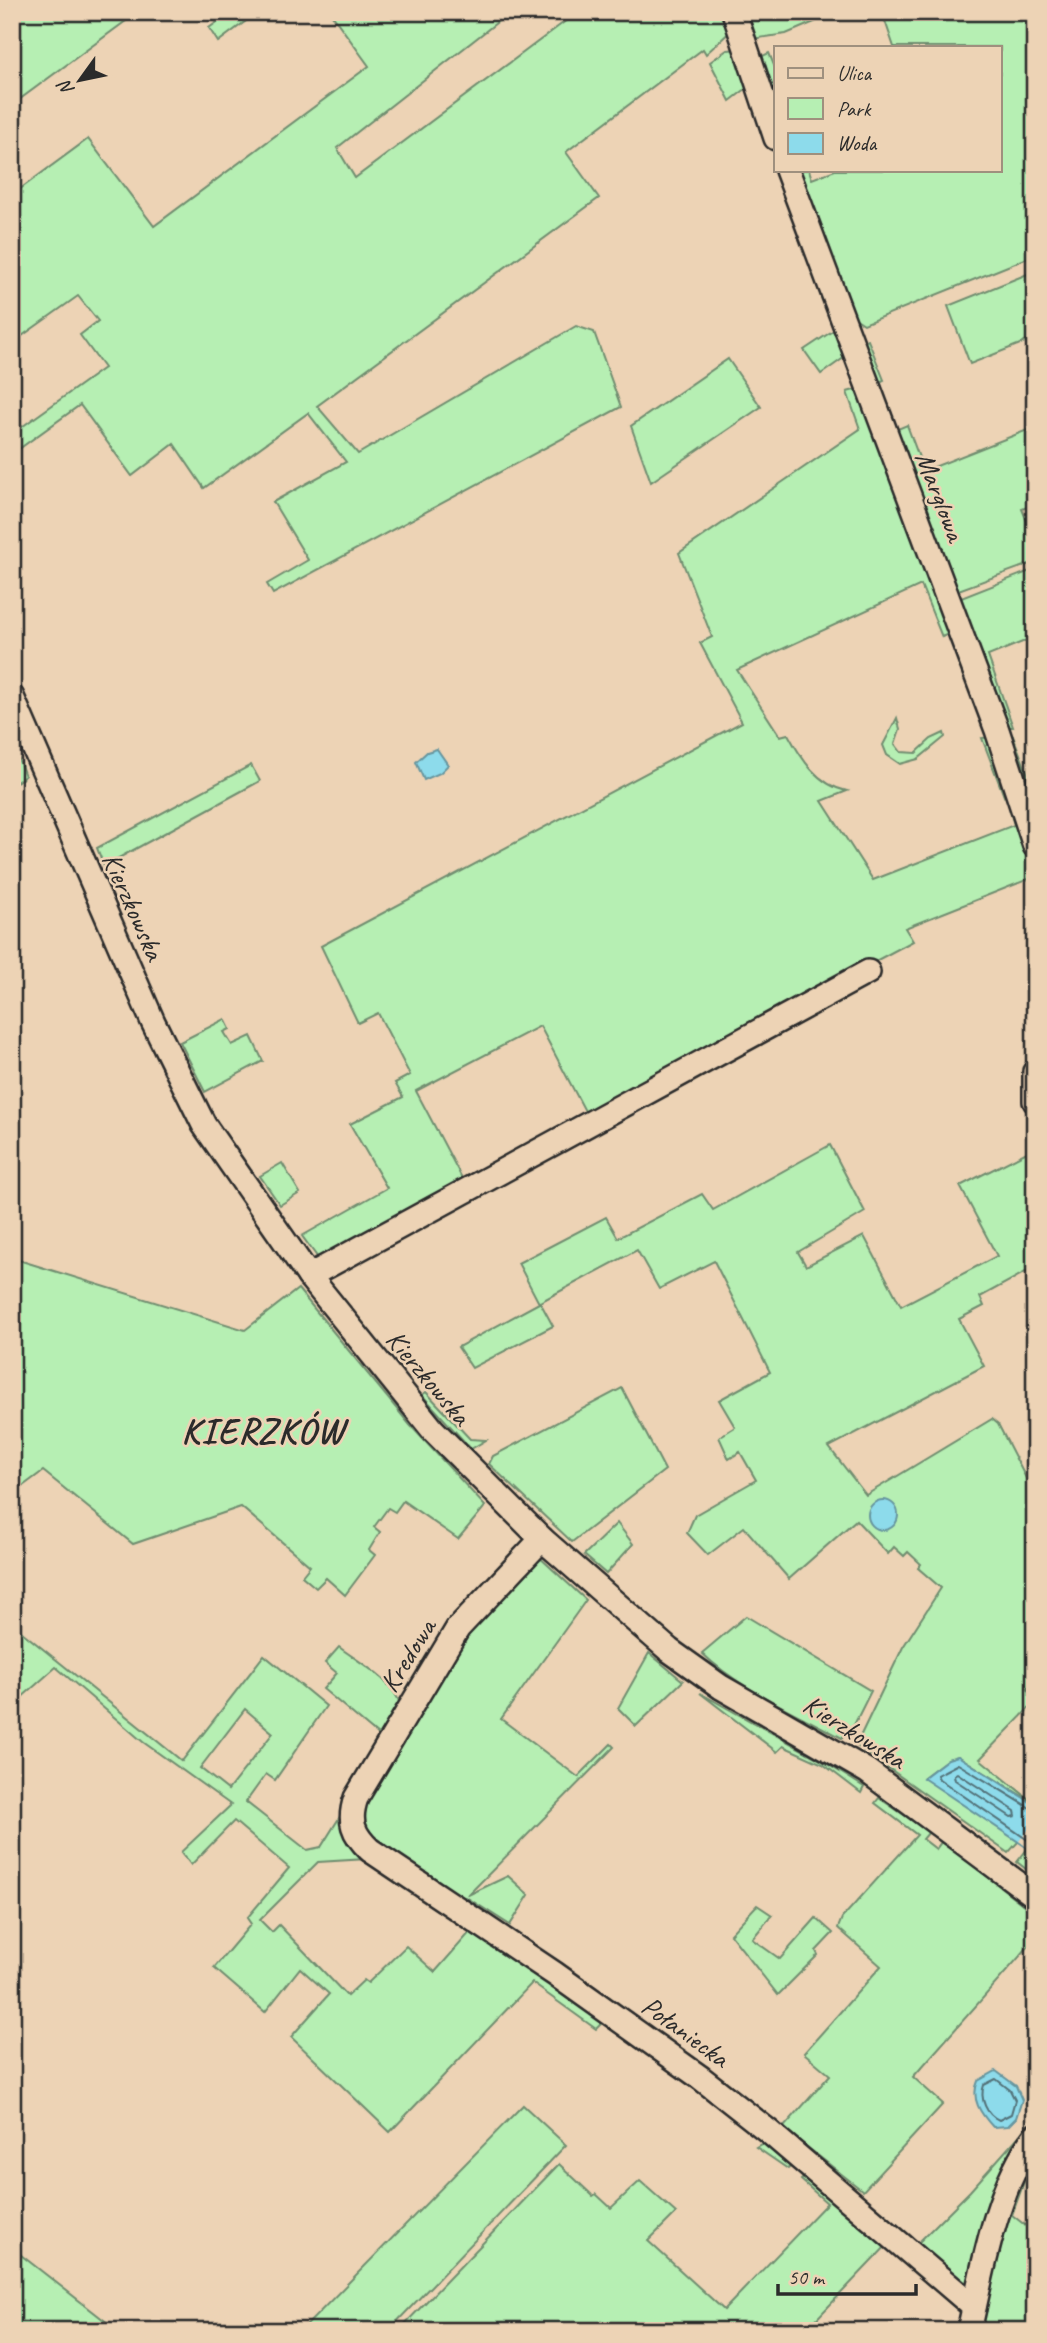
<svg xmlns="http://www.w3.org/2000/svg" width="1047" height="2343" viewBox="0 0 1047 2343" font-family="Caveat,sans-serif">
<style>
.green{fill:#b6efb3;stroke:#708d6f;stroke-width:2;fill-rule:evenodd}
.water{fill:#8ddbeb;stroke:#66959e;stroke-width:2}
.pier{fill:#edd3b5}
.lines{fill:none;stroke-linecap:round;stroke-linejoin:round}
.shore{stroke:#527178;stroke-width:2}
.street-casing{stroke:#2b2b2b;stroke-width:28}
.street{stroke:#edd3b5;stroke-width:23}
.labels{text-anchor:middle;stroke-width:5;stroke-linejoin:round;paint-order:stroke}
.street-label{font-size:28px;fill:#2b2b2b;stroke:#edd3b5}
.district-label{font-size:35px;font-weight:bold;letter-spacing:2px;fill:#2b2b2b;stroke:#edd3b5}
</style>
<rect width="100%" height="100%" fill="#edd3b5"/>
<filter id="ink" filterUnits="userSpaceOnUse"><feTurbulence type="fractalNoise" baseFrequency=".0143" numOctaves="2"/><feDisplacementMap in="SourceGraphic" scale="14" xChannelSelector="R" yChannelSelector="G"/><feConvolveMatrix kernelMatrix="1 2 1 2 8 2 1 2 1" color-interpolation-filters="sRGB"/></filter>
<g filter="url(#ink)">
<g class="green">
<path d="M 12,12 L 138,12 L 12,105 Z"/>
<path d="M 231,12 L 258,12 L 218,42 L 209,28 Z"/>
<path d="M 330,12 L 510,12 L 337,148 L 355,178 L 571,17 L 569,12 L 728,12 L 734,28 L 706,54 L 703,49 L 566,152 L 599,198 L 317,406 L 358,454 L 576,326 L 594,332 L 621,407 L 273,594 L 267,584 L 308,560 L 273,502 L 346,462 L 308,413 L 204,488 L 174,444 L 132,476 L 80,405 L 12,454 L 12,434 L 104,368 L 80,335 L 98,321 L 78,296 L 12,343 L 12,195 L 88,139 L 154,226 L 369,66 Z"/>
<path d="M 742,12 L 838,12 L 786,34 L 752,39 Z"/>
<path d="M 882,12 L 1035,12 L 1035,255 L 864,324 L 852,316 L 794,170 L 809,170 L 812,179 L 835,170 L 1000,170 L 1000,47 L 894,47 Z"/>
<path d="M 740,49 L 751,85 L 730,101 L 710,62 L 727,50 Z"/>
<path d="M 769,53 L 776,70 L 776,91 L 769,92 L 758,58 Z"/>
<path d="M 1035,271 L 1035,338 L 970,364 L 948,306 Z"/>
<path d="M 837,328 L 848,355 L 821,374 L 804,350 Z"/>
<path d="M 868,340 L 884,380 L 875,384 L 860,343 Z"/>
<path d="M 728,359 L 761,407 L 651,482 L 631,426 Z"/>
<path d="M 862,388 L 952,632 L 942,637 L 921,585 L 737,670 L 780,736 L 788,734 C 801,758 817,785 847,791 L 822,801 L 873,880 L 1014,825 L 1010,811 L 1018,810 L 1034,877 L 905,928 L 913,941 L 587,1115 L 540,1026 L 416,1091 L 463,1180 L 318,1258 L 302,1236 L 387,1188 L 350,1124 L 403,1097 L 395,1083 L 410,1075 L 378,1013 L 358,1023 L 321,946 L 742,722 L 700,643 L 712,637 L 679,553 L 860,429 L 847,392 Z"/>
<path d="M 907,425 L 924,471 L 1035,427 L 1035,504 L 1022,509 L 1035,540 L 1035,562 L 953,592 L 893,431 Z"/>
<path d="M 1035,569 L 1035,637 L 988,656 L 1013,727 L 1006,727 L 956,600 Z"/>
<path d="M 897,718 L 900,729 L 895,744 L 901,752 L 916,753 L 931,739 L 944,733 L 945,737 L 918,759 L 900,764 L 887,755 L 883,745 Z"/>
<path d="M 1013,736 L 1035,793 L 1035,815 L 1008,738 Z"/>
<path d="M 992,737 L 1010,789 L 1004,796 L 982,738 Z"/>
<path d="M 12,742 L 25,776 L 12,785 Z"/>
<path d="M 251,765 L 260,781 L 104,866 L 97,848 Z"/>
<path d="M 225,1019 L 230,1029 L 224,1032 L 232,1045 L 251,1036 L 263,1061 L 205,1092 L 180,1042 Z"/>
<path d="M 830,1145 L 865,1212 L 798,1252 L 806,1266 L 864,1236 L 901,1306 L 997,1256 L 960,1186 L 1035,1148 L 1035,1267 L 980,1297 L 984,1306 L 959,1319 L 984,1366 L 829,1447 L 866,1495 L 992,1419 L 998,1424 L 1028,1482 L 1035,1486 L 1035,1682 L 1027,1688 L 1035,1702 L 980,1759 L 1035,1804 L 958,1756 L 948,1759 L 924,1777 L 1019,1841 L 1008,1853 L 856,1745 L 903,1647 L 941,1588 L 918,1568 L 921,1564 L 908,1552 L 904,1556 L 894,1547 L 888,1554 L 856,1520 L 789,1579 L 744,1527 L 708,1555 L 687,1533 L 695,1515 L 756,1480 L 740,1452 L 729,1459 L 719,1437 L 735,1427 L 719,1400 L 770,1372 L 714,1261 L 659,1289 L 637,1250 L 540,1302 L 553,1326 L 472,1368 L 458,1347 L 539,1303 L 518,1263 L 606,1217 L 618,1238 L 702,1194 L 713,1210 Z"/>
<path d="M 282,1163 L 300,1193 L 280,1205 L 260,1176 Z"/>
<path d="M 12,1258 L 245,1330 L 298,1289 L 410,1425 L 485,1506 L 483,1509 L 458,1539 L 403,1501 L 395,1512 L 388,1508 L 374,1527 L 380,1532 L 369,1550 L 375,1555 L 345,1595 L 326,1578 L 316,1588 L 302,1576 L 310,1566 L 241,1507 L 133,1544 L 43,1471 L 12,1494 Z"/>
<path d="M 622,1388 L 665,1470 L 572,1542 L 489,1464 L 493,1456 Z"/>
<path d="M 426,1392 L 470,1439 L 486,1440 L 471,1449 L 422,1395 Z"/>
<path d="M 617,1523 L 633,1544 L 606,1574 L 584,1555 Z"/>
<path d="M 537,1555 L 586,1600 L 501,1719 L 578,1777 L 611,1744 L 614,1747 L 468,1895 L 508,1876 L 529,1895 L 510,1925 L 466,1897 L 458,1900 L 366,1835 L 362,1807 L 454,1649 Z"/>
<path d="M 746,1616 L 871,1691 L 854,1725 L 842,1738 C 798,1714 737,1688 702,1653 Z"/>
<path d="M 12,1624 L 182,1761 L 264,1655 L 326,1706 L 275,1780 L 266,1774 L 246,1802 L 307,1850 L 321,1847 L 341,1815 L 366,1859 L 318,1862 L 260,1920 L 272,1932 L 279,1925 L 347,1996 L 364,1980 L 368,1983 L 406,1946 L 435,1972 L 471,1931 L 605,2020 L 596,2029 L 532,1983 L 390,2132 L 291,2037 L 329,1994 L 300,1968 L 265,2012 L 214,1968 L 251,1924 L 247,1918 L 289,1868 L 234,1821 L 191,1865 L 181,1852 L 231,1805 L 143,1742 L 56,1667 L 12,1706 ZM 245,1709 L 273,1733 L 228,1790 L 200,1768 Z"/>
<path d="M 339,1647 C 360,1663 394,1680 401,1707 L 384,1736 L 378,1735 L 323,1689 L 337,1673 L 325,1663 Z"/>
<path d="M 649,1653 L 683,1681 L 636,1726 L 618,1708 Z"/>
<path d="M 700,1693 L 824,1762 L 864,1787 L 861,1793 L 823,1764 L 783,1746 L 777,1752 Z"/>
<path d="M 879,1798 L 929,1832 L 923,1839 L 936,1849 L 942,1841 L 1035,1914 L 1035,1939 L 913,2077 L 943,2104 L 863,2191 L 783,2128 L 830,2075 L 804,2053 L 881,1966 L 838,1928 L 842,1918 L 917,1835 L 875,1803 Z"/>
<path d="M 1028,1848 L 1035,1853 L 1035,1876 L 1017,1862 Z"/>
<path d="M 757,1905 L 772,1915 L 752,1939 L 780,1959 L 816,1918 L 833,1933 L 816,1951 L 818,1955 L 778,1995 L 730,1934 Z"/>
<path d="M 523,2105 L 566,2145 L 388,2331 L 301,2331 Z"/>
<path d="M 1035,2118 L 1035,2128 L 969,2283 L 964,2285 L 915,2246 L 970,2191 Z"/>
<path d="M 768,2140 L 795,2162 L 788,2169 L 756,2147 Z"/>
<path d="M 1031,2163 L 1012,2215 L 1035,2233 L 1035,2331 L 978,2331 C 989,2290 1005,2192 1031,2163 Z"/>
<path d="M 559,2164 L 593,2196 L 596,2194 L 611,2208 L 640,2181 L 676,2213 L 648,2241 L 724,2310 L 827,2203 L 801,2180 L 809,2173 L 889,2243 L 805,2331 L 398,2331 Z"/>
<path d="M 12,2248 L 118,2331 L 12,2331 Z"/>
</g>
<g class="water">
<path d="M 437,749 L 448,765 L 440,773 L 424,780 L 416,762 L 427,752 Z"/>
<circle cx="883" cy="1515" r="15"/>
<path d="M 958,1756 L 1035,1805 L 1035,1853 L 923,1778 L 948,1759 Z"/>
<path d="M 996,2071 L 1016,2086 L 1022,2100 L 1016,2118 L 1008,2126 L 993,2127 C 981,2114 970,2099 978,2081 Z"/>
</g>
<path class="pier" d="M 1035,1821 L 1035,1840 L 1028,1848 L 1019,1841 Z"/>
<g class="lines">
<g class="shore">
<path d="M 957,1773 L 1015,1811 L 1016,1816 L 1011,1817 L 955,1780 L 954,1775 Z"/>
<path d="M 1035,1811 L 958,1764 L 937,1775 L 939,1779 L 1035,1845"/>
<path d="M 996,2079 L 1010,2090 L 1015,2100 L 1011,2114 L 999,2120 C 987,2115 979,2099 984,2085 Z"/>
</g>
<g class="street-casing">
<g id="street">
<path d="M 734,12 L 776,138"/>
<path d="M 787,170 L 997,730 L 1035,846"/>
<path d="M 12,697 L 153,1022 L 204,1125 L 309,1276 L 433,1430 L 542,1539 L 669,1650 L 721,1687 L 867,1771 L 1035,1896"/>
<path d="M 1035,1072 L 1035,1101"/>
<path d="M 309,1276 L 868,972"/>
<path d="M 542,1539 L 458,1628 L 356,1798 C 348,1821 353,1834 370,1850 L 555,1974 L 701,2078 L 767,2130 L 974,2307"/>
<path d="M 969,2331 C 983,2269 996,2187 1035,2136"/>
</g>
</g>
<use href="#street" class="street"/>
</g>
</g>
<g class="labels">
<g class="street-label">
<text transform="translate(941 496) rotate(69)" y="10">Marglowa</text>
<text transform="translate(134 906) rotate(66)" y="10">Kierzkowska</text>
<text transform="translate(429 1377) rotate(50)" y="10">Kierzkowska</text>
<text transform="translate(407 1655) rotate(-58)" y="10">Kredowa</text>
<text transform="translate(855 1731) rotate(32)" y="10">Kierzkowska</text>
<text transform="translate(686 2031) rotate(36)" y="10">Połaniecka</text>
</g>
<g class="district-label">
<text x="263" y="1443">KIERZKÓW</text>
</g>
</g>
<rect width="1047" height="2343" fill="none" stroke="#edd3b5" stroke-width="42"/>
<rect x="21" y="21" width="1005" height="2301" fill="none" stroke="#2b2b2b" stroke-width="2.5" filter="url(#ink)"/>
<rect x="774" y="46" width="228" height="126" fill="#edd3b5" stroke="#9f907e" stroke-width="2"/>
<rect x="788" y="68" width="35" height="10" fill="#edd3b5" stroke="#9f907e" stroke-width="2"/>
<text x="837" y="80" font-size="21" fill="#2b2b2b">Ulica</text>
<rect x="788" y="98" width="35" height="21" fill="#b6efb3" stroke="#9f907e" stroke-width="2"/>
<text x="837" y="116" font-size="21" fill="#2b2b2b">Park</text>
<rect x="788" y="133" width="35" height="21" fill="#8ddbeb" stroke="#9f907e" stroke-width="2"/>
<text x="837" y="150" font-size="21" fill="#2b2b2b">Woda</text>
<g transform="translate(80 80) rotate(237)" stroke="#edd3b5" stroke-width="5" paint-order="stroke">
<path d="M0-5L12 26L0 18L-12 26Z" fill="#2b2b2b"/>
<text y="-10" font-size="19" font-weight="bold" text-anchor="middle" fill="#2b2b2b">N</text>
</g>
<path d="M778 2284v10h138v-10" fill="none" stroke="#2b2b2b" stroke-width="3.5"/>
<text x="788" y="2284" font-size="21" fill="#2b2b2b" stroke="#edd3b5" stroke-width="5" paint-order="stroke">50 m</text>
</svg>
